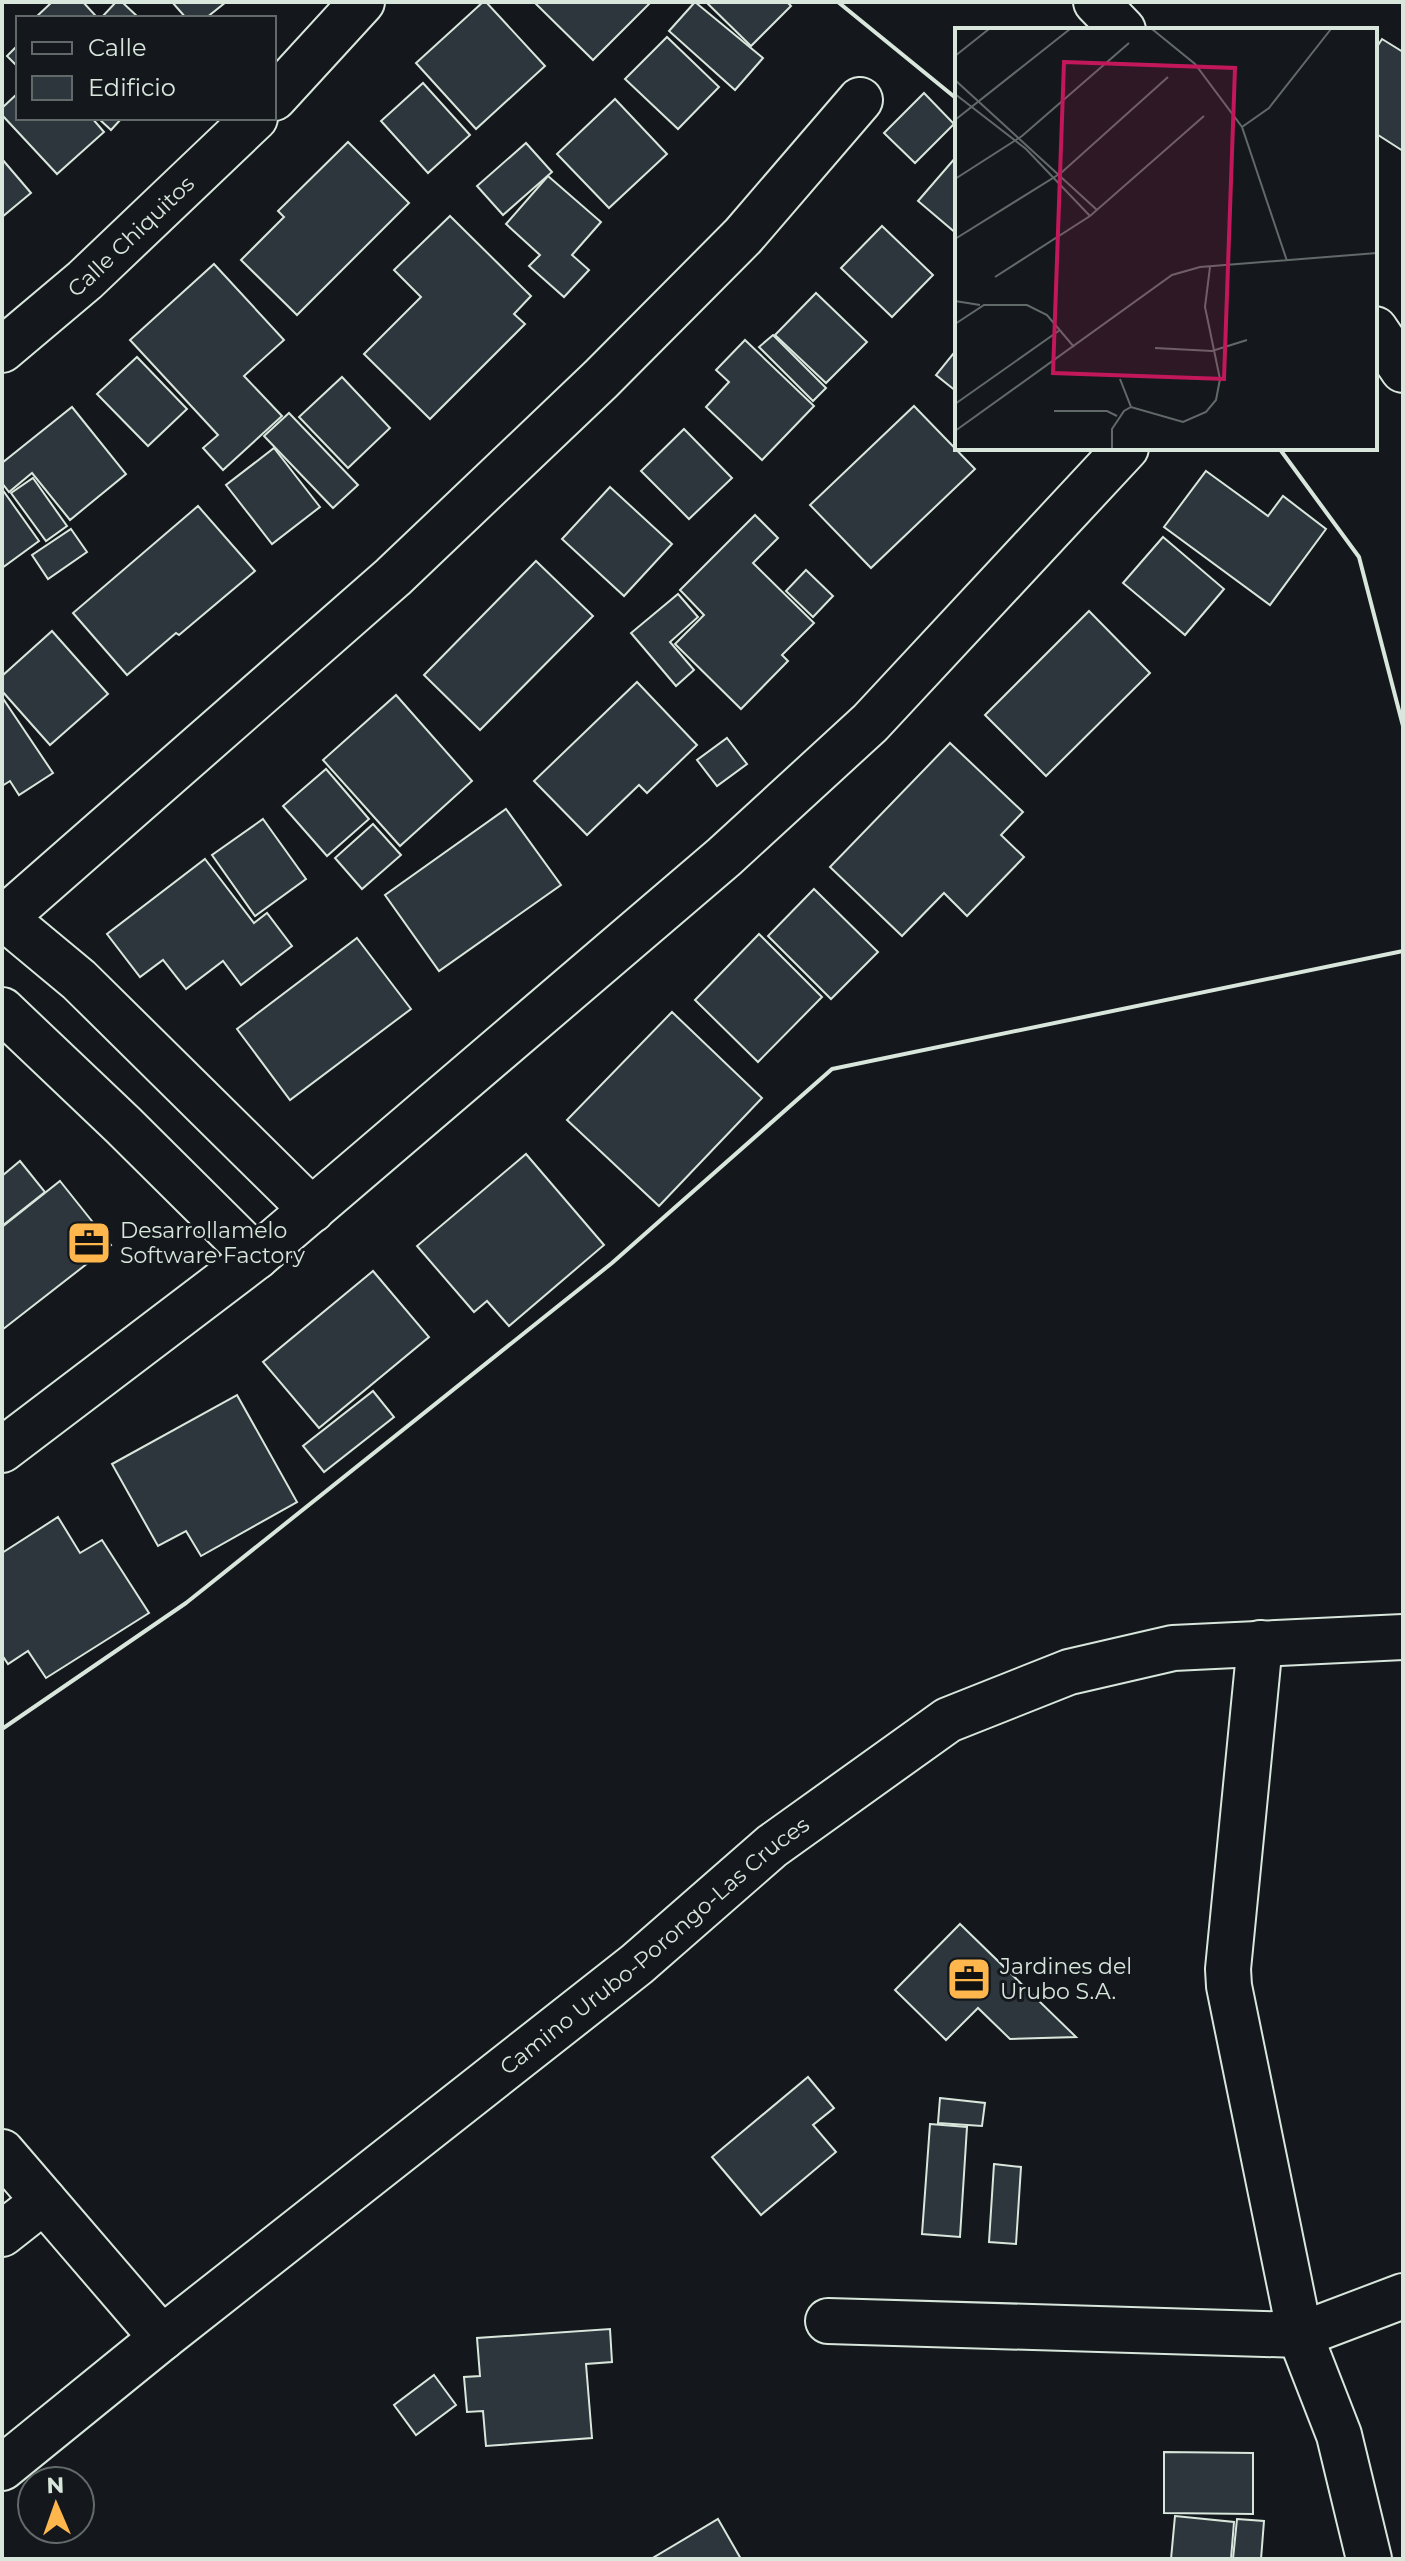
<svg xmlns="http://www.w3.org/2000/svg" width="1405" height="2561" viewBox="0 0 1405 2561" font-family="Montserrat,sans-serif">
<style>
.building{fill:#2c363c;stroke:#d8e6dc;stroke-width:2}
.lines{fill:none;stroke-linecap:round;stroke-linejoin:round}
.minor-casing{stroke:#d8e6dc;stroke-width:48}
.major-casing{stroke:#d8e6dc;stroke-width:48}
.minor{stroke:#14181c;stroke-width:44}
.major{stroke:#14181c;stroke-width:44}
.wall{stroke:#d8e6dc;stroke-width:4}
.labels{text-anchor:middle;stroke-width:6;stroke-linejoin:round;paint-order:stroke}
.street-label{font-size:22px;fill:#d8e6dc;stroke:#14181c}
.poi-label{font-size:22px;fill:#d8e6dc;stroke:#14181c;text-anchor:start}
.inset-road{fill:none;stroke:#626a69;stroke-width:2}
.view{fill:#c2185b;fill-opacity:0.15;stroke:#c2185b;stroke-width:4}
.inset-edge{fill:none;stroke:#d8e6dc;stroke-width:4}
</style>
<rect width="100%" height="100%" fill="#14181c"/>
<g class="building">
<path d="M 52,2 L 83,2 L 95,15 L 91,18 L 35,18 Z"/>
<path d="M 116,2 L 122,2 L 139,18 L 101,18 Z"/>
<path d="M 172,2 L 226,2 L 206,18 L 186,18 Z"/>
<path d="M 483,2 L 486,2 L 545,66 L 476,129 L 416,63 Z"/>
<path d="M 534,2 L 651,2 L 593,60 Z"/>
<path d="M 695,2 L 763,58 L 735,90 L 669,31 Z"/>
<path d="M 706,2 L 787,2 L 791,6 L 751,46 Z"/>
<path d="M 667,37 L 719,87 L 678,129 L 625,79 Z"/>
<path d="M 1382,39 L 1403,52 L 1403,151 L 1375,133 L 1375,50 Z"/>
<path d="M 18,45 L 18,67 L 7,56 Z"/>
<path d="M 423,83 L 470,135 L 428,173 L 381,121 Z"/>
<path d="M 18,93 L 18,118 L 92,118 L 104,132 L 57,174 L 2,115 L 2,108 Z"/>
<path d="M 924,93 L 954,124 L 915,163 L 884,133 Z"/>
<path d="M 615,99 L 667,154 L 609,208 L 557,154 Z"/>
<path d="M 98,118 L 122,118 L 111,130 Z"/>
<path d="M 348,142 L 409,203 L 297,315 L 241,260 L 284,217 L 278,211 Z"/>
<path d="M 526,143 L 552,172 L 503,215 L 477,186 Z"/>
<path d="M 956,157 L 957,158 L 957,234 L 918,201 Z"/>
<path d="M 2,159 L 31,193 L 2,217 Z"/>
<path d="M 548,176 L 601,222 L 572,255 L 589,270 L 564,297 L 529,266 L 540,255 L 506,224 Z"/>
<path d="M 450,216 L 531,296 L 514,314 L 525,324 L 430,419 L 364,354 L 421,297 L 394,270 Z"/>
<path d="M 882,226 L 933,275 L 892,317 L 841,268 Z"/>
<path d="M 214,264 L 284,340 L 244,376 L 282,416 L 223,470 L 203,448 L 218,435 L 130,340 Z"/>
<path d="M 816,293 L 867,342 L 826,383 L 775,335 Z"/>
<path d="M 773,335 L 826,388 L 813,401 L 759,347 Z"/>
<path d="M 745,340 L 814,406 L 762,460 L 706,407 L 729,382 L 716,370 Z"/>
<path d="M 957,349 L 957,392 L 936,375 Z"/>
<path d="M 137,357 L 187,409 L 148,446 L 97,394 Z"/>
<path d="M 342,377 L 390,428 L 348,468 L 299,417 Z"/>
<path d="M 914,406 L 975,469 L 871,568 L 810,505 Z"/>
<path d="M 72,407 L 126,474 L 70,520 L 32,473 L 9,492 L 2,483 L 2,463 Z"/>
<path d="M 289,413 L 358,485 L 333,508 L 264,436 Z"/>
<path d="M 684,429 L 732,478 L 689,519 L 641,471 Z"/>
<path d="M 274,448 L 320,507 L 272,544 L 226,485 Z"/>
<path d="M 1206,471 L 1268,516 L 1283,496 L 1326,529 L 1270,605 L 1164,527 Z"/>
<path d="M 33,478 L 67,526 L 46,541 L 11,493 Z"/>
<path d="M 610,487 L 672,544 L 624,596 L 562,539 Z"/>
<path d="M 2,489 L 39,541 L 2,568 Z"/>
<path d="M 198,506 L 255,571 L 179,635 L 176,633 L 127,675 L 73,613 Z"/>
<path d="M 755,515 L 778,538 L 753,563 L 814,623 L 782,655 L 788,661 L 741,709 L 675,644 L 704,615 L 680,590 Z"/>
<path d="M 71,529 L 87,552 L 48,579 L 32,555 Z"/>
<path d="M 1163,537 L 1224,589 L 1185,635 L 1123,583 Z"/>
<path d="M 536,561 L 593,616 L 480,730 L 424,675 Z"/>
<path d="M 806,570 L 833,596 L 813,617 L 786,591 Z"/>
<path d="M 678,594 L 698,617 L 670,642 L 694,670 L 676,686 L 631,633 Z"/>
<path d="M 1089,611 L 1150,673 L 1046,776 L 985,715 Z"/>
<path d="M 52,631 L 108,694 L 50,745 L 2,691 L 2,676 Z"/>
<path d="M 637,682 L 697,745 L 647,793 L 639,785 L 587,835 L 534,781 Z"/>
<path d="M 396,695 L 472,781 L 400,846 L 323,760 Z"/>
<path d="M 2,697 L 53,773 L 19,795 L 10,781 L 2,786 Z"/>
<path d="M 727,738 L 747,764 L 717,786 L 697,760 Z"/>
<path d="M 950,743 L 1023,812 L 1001,835 L 1024,857 L 967,916 L 944,893 L 902,936 L 830,867 Z"/>
<path d="M 326,769 L 369,819 L 327,856 L 283,806 Z"/>
<path d="M 506,809 L 561,885 L 439,971 L 385,895 Z"/>
<path d="M 263,819 L 306,879 L 255,916 L 212,855 Z"/>
<path d="M 373,824 L 401,855 L 362,889 L 335,858 Z"/>
<path d="M 205,859 L 254,923 L 267,913 L 292,946 L 241,985 L 223,961 L 186,989 L 163,960 L 140,977 L 107,934 Z"/>
<path d="M 814,889 L 878,952 L 831,999 L 768,936 Z"/>
<path d="M 759,934 L 822,997 L 758,1062 L 695,1000 Z"/>
<path d="M 357,938 L 411,1009 L 290,1100 L 237,1029 Z"/>
<path d="M 672,1012 L 762,1098 L 659,1206 L 567,1120 Z"/>
<path d="M 526,1154 L 604,1245 L 509,1326 L 487,1301 L 474,1312 L 417,1246 Z"/>
<path d="M 20,1161 L 45,1192 L 2,1226 L 2,1176 Z"/>
<path d="M 60,1181 L 111,1245 L 2,1330 L 2,1227 Z"/>
<path d="M 373,1271 L 429,1337 L 319,1428 L 263,1362 Z"/>
<path d="M 373,1391 L 394,1417 L 324,1472 L 303,1446 Z"/>
<path d="M 237,1395 L 297,1502 L 201,1556 L 186,1531 L 158,1546 L 112,1464 Z"/>
<path d="M 58,1517 L 80,1553 L 102,1540 L 149,1613 L 46,1678 L 28,1651 L 8,1664 L 2,1655 L 2,1553 Z"/>
<path d="M 960,1924 L 1076,2037 L 1010,2039 L 978,2008 L 946,2040 L 895,1990 Z"/>
<path d="M 808,2077 L 834,2108 L 813,2125 L 836,2152 L 761,2215 L 712,2157 Z"/>
<path d="M 940,2098 L 985,2103 L 982,2126 L 938,2123 Z"/>
<path d="M 930,2124 L 967,2127 L 960,2237 L 922,2234 Z"/>
<path d="M 994,2164 L 1021,2167 L 1016,2244 L 989,2242 Z"/>
<path d="M 610,2329 L 612,2362 L 586,2364 L 592,2438 L 486,2446 L 483,2411 L 467,2412 L 464,2377 L 480,2376 L 477,2338 Z"/>
<path d="M 434,2375 L 456,2405 L 416,2435 L 394,2405 Z"/>
<path d="M 1164,2452 L 1253,2453 L 1253,2514 L 1164,2513 Z"/>
<path d="M 1175,2516 L 1234,2522 L 1231,2559 L 1171,2559 Z"/>
<path d="M 718,2519 L 741,2559 L 651,2559 Z"/>
<path d="M 1237,2519 L 1264,2521 L 1261,2559 L 1233,2559 Z"/>
</g>
<g class="lines">
<g class="minor-casing">
<g id="minor">
<path d="M 1096,2 L 1123,30"/>
<path d="M 274,98 L 362,2"/>
<path d="M 1375,329 L 1403,370"/>
<path id="s1" d="M 2,350 L 85,280 L 255,118"/>
<path d="M 2,916 L 79,980 L 312,1210"/>
<path d="M 2,920 L 393,577 L 601,379 L 743,236 L 860,100"/>
<path d="M 2,1010 L 123,1125 L 256,1257"/>
<path d="M 2,1450 L 256,1257 L 724,857 L 870,723 L 1126,448"/>
<path d="M 1260,1643 L 1228,1969 L 1229,1986 L 1300,2335 L 1339,2435 L 1369,2559"/>
<path d="M 2,2152 L 162,2338"/>
<path d="M 2,2234 L 44,2201"/>
<path d="M 828,2321 L 1300,2335 L 1403,2296"/>
</g>
</g>
<g class="major-casing">
<g id="major">
<path id="s2" d="M 2,2468 L 162,2338 L 637,1964 L 772,1846 L 948,1720 L 1069,1672 L 1173,1648 L 1403,1637"/>
</g>
</g>
<use href="#minor" class="minor"/>
<use href="#major" class="major"/>
<g class="wall">
<path d="M 838,2 L 957,99"/>
<path d="M 1279,448 L 1359,557 L 1403,726"/>
<path d="M 2,1729 L 186,1603 L 612,1263 L 832,1069 L 1403,951"/>
</g>
</g>
<defs>
<g id="office-square" transform="scale(2.3)"><rect x="-9" y="-9" width="18" height="18" rx="4" fill="#ffb74d" stroke="#14181c"/><path d="M-6-3h4V-5.5h4V-3h4V5H-6ZM-1-4.5V-3h2v-1.5ZM-6 0V1H6V0Z" fill="#111"/></g>
</defs>
<g fill-rule="evenodd">
<use href="#office-square" x="89" y="1243"/>
<use href="#office-square" x="969" y="1979"/>
</g>
<g class="labels">
<g class="street-label">
<text dy="8" stroke="none"><textPath href="#s1" startOffset="172">Calle Chiquitos</textPath></text>
<text dy="8" stroke="none"><textPath href="#s2" startOffset="836">Camino Urubo-Porongo-Las Cruces</textPath></text>
</g>
<g class="poi-label">
<text x="120" y="1238">Desarrollamelo<tspan x="120" dy="25">Software Factory</tspan></text>
<text x="1000" y="1974">Jardines del<tspan x="1000" dy="25">Urubo S.A.</tspan></text>
</g>
</g>
<g transform="translate(955 28)">
<rect width="422" height="422" fill="#14181c"/>
<path class="inset-road" d="M 197,1 L 240,36 L 287,99 L 332,233M 0,28 L 34,1M 0,52 L 142,182M 0,66 L 71,121 L 135,188M 0,92 L 115,1M 287,99 L 314,80 L 376,1M 0,151 L 67,108 L 174,15M 0,211 L 106,145 L 213,49M 40,249 L 135,188 L 249,88M 0,273 L 25,277M 0,296 L 29,277 L 72,277 L 92,287 L 119,319M 200,320 L 257,323 L 292,312M 165,351 L 176,379M 0,376 L 105,302M 99,383 L 152,383 L 162,388M 0,403 L 217,247 L 245,239 L 422,225M 157,421 L 157,401 L 169,383 L 176,379 L 228,394 L 251,384 L 261,372 L 265,351 L 250,279 L 255,239"/>
<path class="view" d="M 109,34 L 280,40 L 269,351 L 98,345 Z"/>
<rect width="422" height="422" class="inset-edge"/>
</g>
<rect width="1405" height="2561" fill="none" stroke="#d8e6dc" stroke-width="8"/>
<rect x="16" y="16" width="260" height="104" fill="#14181c" stroke="#626a69" stroke-width="2"/>
<rect x="32" y="42" width="40" height="12" fill="#14181c" stroke="#626a69" stroke-width="2"/>
<text x="88" y="56" font-size="24" fill="#d8e6dc">Calle</text>
<rect x="32" y="76" width="40" height="24" fill="#2c363c" stroke="#626a69" stroke-width="2"/>
<text x="88" y="96" font-size="24" fill="#d8e6dc">Edificio</text>
<g transform="translate(56 2505) rotate(358)"><circle r="38" fill="#14181c" stroke="#626a69" stroke-width="2"/>
<path d="M0-6L14 30L0 20L-14 30Z" fill="#ffb74d"/>
<text y="-12" font-size="22" font-weight="bold" text-anchor="middle" fill="#d8e6dc">N</text>
</g>
</svg>
